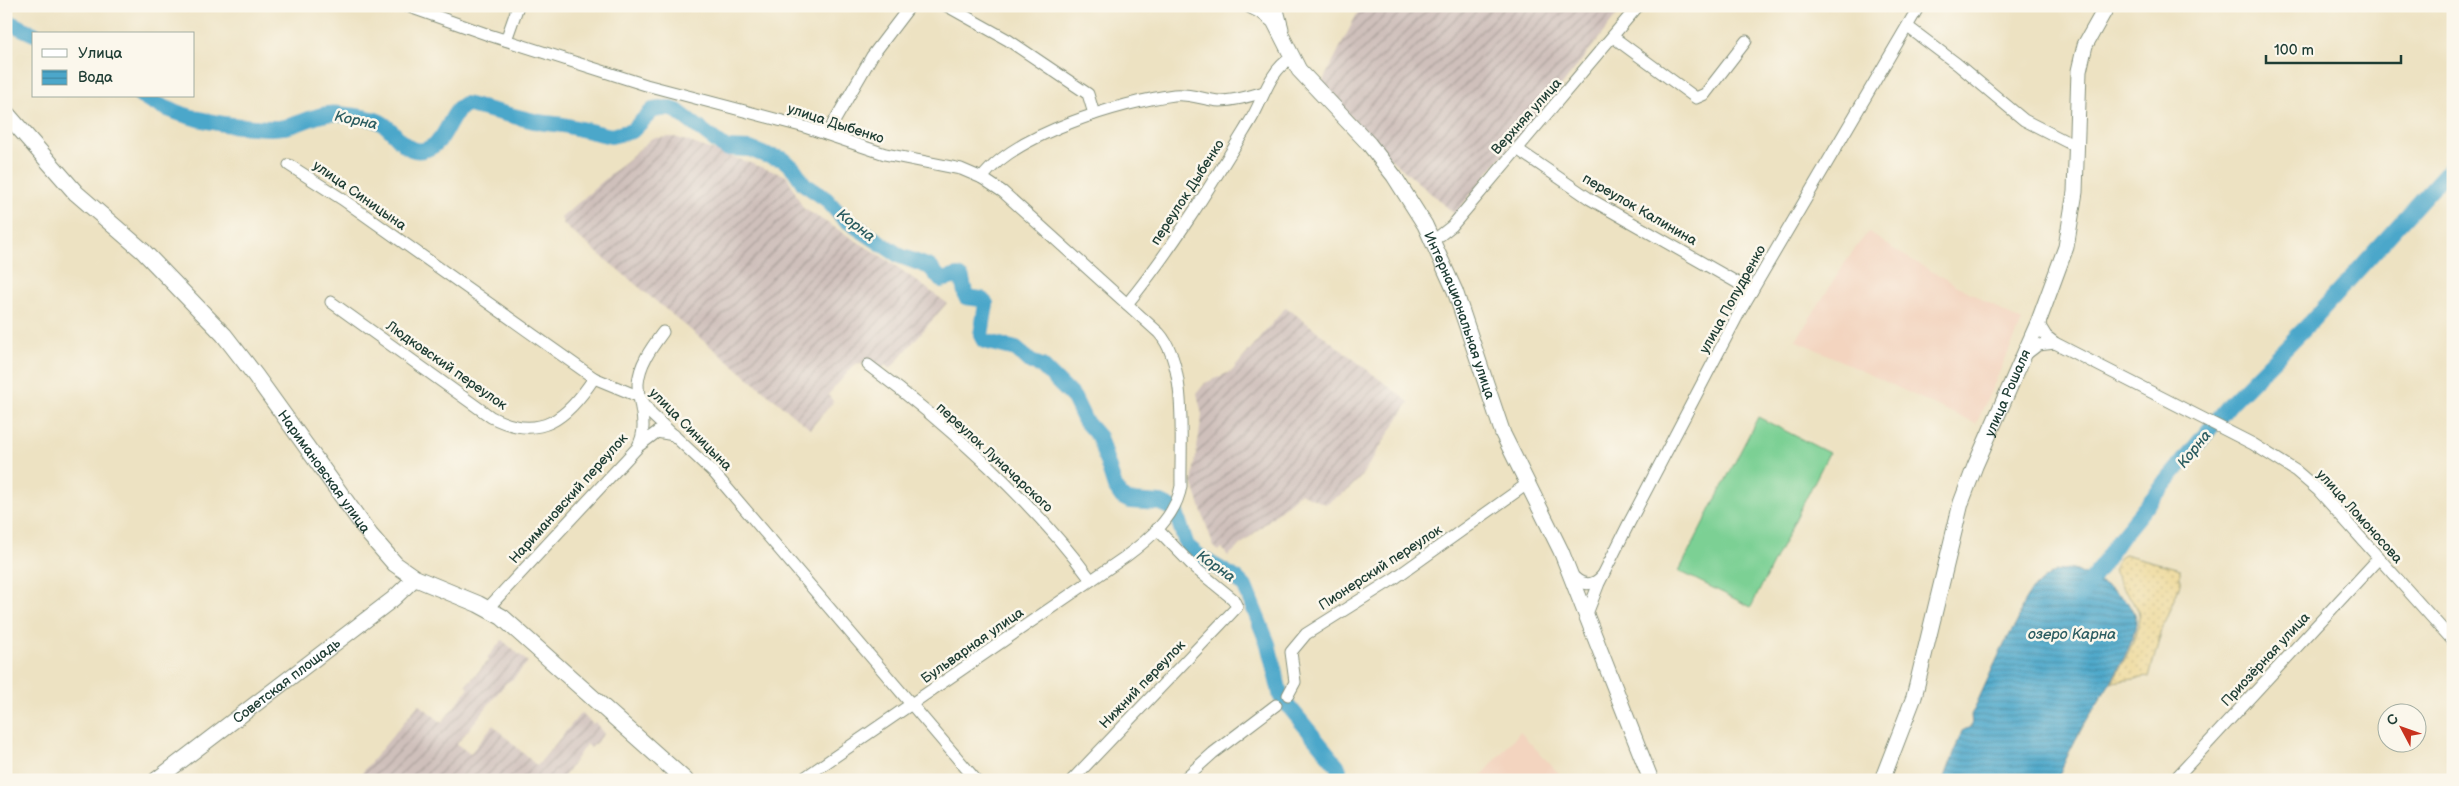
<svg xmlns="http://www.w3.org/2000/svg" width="2459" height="786" viewBox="0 0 2459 786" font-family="'Balsamiq Sans',sans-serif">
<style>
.built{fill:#f3d4bf}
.industrial{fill:url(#industrial-furrows)}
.sand{fill:url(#sand-dots);stroke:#868c69}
.garden{fill:#7bd094;stroke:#4d8664}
.water{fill:url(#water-rules);stroke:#36727f}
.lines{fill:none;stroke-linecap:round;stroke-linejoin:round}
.river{stroke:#4ca7ca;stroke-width:16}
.street-casing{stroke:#86907b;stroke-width:13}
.secondary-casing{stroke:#86907b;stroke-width:17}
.primary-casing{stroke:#86907b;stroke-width:18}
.street{stroke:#fff;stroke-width:11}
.secondary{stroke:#fff;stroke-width:15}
.primary{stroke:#fff;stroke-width:16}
.labels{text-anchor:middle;stroke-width:5;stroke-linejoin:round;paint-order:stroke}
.street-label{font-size:14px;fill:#1f3d34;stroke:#fbf7ec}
.water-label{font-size:15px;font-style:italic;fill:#2c5d61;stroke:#fbf7ec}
</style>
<defs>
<pattern id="industrial-furrows" width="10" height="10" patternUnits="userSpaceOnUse" patternTransform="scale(1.25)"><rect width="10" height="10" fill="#cfc0bb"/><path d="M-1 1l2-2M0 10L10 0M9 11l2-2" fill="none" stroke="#a79d99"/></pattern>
<pattern id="sand-dots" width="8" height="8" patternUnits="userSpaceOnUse" patternTransform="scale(1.25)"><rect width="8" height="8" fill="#eeda9e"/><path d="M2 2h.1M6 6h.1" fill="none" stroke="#ccbc89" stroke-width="1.8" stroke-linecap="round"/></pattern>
<pattern id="water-rules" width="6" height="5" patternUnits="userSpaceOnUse" patternTransform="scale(1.25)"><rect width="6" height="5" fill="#4ca7ca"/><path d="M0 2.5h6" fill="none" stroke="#3f89a5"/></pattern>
</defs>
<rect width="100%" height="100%" fill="#fbf7ec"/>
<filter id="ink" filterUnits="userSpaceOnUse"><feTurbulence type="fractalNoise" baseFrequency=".02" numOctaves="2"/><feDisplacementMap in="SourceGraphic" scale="10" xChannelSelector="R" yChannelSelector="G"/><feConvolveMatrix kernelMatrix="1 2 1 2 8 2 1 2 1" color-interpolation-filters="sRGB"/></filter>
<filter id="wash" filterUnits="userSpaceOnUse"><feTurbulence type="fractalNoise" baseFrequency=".0096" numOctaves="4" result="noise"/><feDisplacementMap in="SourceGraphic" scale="20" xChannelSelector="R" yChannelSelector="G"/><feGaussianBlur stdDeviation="1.12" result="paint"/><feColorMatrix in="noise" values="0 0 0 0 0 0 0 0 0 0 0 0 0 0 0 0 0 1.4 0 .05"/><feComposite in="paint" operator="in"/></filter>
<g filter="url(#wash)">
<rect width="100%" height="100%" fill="#ede2c2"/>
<g class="built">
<path d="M 1868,232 L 1903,255 L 2022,322 L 1976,424 L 1796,340 L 1850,255 Z"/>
<path d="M 1520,732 L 1565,780 L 1478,780 Z"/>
</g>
<g class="industrial">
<path d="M 1361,6 L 1624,6 L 1523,135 L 1512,143 L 1455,214 L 1387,156 L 1339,104 L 1341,101 L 1322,83 Z"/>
<path d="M 675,137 L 787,176 L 803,208 L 889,261 L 947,303 L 890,369 L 885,365 L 879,371 L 869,362 L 855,364 L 828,395 L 834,401 L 810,429 L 564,225 L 561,218 L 652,138 Z"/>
<path d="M 1286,307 L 1409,402 L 1360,478 L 1347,491 L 1325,504 L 1300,493 L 1228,556 L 1222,548 L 1218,551 L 1213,545 L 1192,482 L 1202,415 L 1197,393 L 1205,383 L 1232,371 Z"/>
<path d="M 502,640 L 528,662 L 513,679 L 506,683 L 457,744 L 470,754 L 493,725 L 537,766 L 581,713 L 593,724 L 595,722 L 604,734 L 591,748 L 586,744 L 562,780 L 356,780 L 419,704 L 441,722 L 443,721 L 469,688 L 466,685 L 489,660 L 487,658 Z"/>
</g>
<path class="sand" d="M 2124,554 L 2180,569 L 2180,584 L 2162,629 L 2149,677 L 2112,682 C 2123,663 2137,640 2139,618 C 2140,595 2096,576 2124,554 Z"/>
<path class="garden" d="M 1758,417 L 1829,453 L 1751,607 L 1679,571 Z"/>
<path class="water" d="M 2069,569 L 2077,571 C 2095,581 2127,593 2135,614 C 2144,637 2095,706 2082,728 C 2073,744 2064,762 2057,780 L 1944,780 L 1962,731 L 1972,726 L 1971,715 C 1986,685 1998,652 2016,624 C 2020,618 2020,609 2024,602 C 2033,586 2050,570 2069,569 Z"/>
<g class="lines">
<g class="river">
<path d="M 6,21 L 34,34"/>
<path d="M 141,96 C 176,116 214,125 254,127 C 264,128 274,129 284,127 C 302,124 321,111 339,114 C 349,115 373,118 380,122 C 397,130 404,157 427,149 C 448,141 448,114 465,104 L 538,122 L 563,125 L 611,136 L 632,131 L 653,110 L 668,108 L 677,111 L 725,148 L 750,149 L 765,155 L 783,159 L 794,169 L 804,184 L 826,199 L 843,218 L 900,256 L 930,267 L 941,280 L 958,276 L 962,279 L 966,297 L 981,299 L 986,304 L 981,335 L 984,341 L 1016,349 L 1031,362 L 1042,366 L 1074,398 L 1085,421 L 1099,437 L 1115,487 L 1122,497 L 1130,501 L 1161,503 L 1175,510 L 1187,546 L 1203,559 L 1237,579 L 1245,587 L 1268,644 L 1281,697 L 1337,765 L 1339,770 L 1338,780"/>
<path d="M 2079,598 L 2121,537 L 2231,403 L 2310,323 L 2453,165"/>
</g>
</g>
</g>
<g filter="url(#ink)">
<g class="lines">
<g class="street-casing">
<g id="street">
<path d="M 407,6 L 489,35 L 646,85 L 805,127 L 885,154 L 961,169 L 982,178 L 1003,192 L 1159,333 C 1188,365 1180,443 1181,486 C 1176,517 1148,540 1125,557 L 801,780"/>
<path d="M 947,6 L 1008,40 L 1088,94 L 1094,114"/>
<path d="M 1277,6 L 1283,29"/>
<path d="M 1908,27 L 1957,64 L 2024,120 L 2077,147"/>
<path d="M 1613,37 L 1696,98 L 1705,94 L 1746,41"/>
<path d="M 506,40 L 518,6"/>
<path d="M 827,134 L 872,56 L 910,6"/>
<path d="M 1517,149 L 1590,199 L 1752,291"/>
<path d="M 289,165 L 342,199 L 594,378 L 640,397 L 651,414 L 715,474 L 976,780"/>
<path d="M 982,178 C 1015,134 1121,102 1174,95 C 1190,93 1204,100 1220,101 C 1235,101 1250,96 1264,92"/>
<path d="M 1433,241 L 1452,226 L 1638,6"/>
<path d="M 331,302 L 491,417 C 540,442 567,419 594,378"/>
<path d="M 1127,304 C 1173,248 1211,185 1249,123 C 1264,100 1267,73 1292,57"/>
<path d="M 2038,323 L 2046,336 L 2055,343 L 2253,444 L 2296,471 L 2318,490 L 2453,641"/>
<path d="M 2025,355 L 2038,345 L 2055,343"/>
<path d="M 868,365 C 945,422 1035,503 1091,580"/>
<path d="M 640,445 L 657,432 L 674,435"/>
<path d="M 1570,573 C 1580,585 1592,588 1602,576"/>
<path d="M 488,608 L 637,448 C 650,426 638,407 638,384 C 639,364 652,347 663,332"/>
<path d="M 1587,614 L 1599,583 L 1628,525 L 1739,313 L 1919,6"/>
<path d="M 1288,695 L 1295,682 L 1291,652 L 1306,634 L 1395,578 L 1527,484"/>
<path d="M 1072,780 L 1237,607 L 1233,599 L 1195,568 L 1157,529"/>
<path d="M 1183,780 L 1213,753 L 1276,705"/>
<path d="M 2174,780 L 2378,559"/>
</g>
</g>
<g class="secondary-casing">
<g id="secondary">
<path id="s1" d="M 1251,6 L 1263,12 L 1274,21 L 1299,70 L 1369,144 L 1394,176 L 1425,225 L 1455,291 L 1503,434 L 1561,551 L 1651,780"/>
<path id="s2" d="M 156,780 L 393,599 L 415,578"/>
<path id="s3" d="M 1882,780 L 1914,697 L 1961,503 L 1975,466 L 2038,323 L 2066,247 L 2075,192 L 2079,71 L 2085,45 L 2107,6"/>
</g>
</g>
<g class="primary-casing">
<g id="primary">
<path id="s4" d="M 6,113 L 76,193 L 143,251 L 224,335 L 255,375 L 370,535 L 395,564 L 415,578 L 478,604 L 502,617 L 685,780"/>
</g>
</g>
<use href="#street" class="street"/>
<use href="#secondary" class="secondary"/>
<use href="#primary" class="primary"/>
</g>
</g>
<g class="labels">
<g class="street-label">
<text transform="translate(1526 116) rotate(-48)" y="5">Верхняя улица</text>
<text transform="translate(836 123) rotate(18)" y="5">улица Дыбенко</text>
<text transform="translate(1187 192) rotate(-57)" y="5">переулок Дыбенко</text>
<text transform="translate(360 195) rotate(35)" y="5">улица Синицына</text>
<text transform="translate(1640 209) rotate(30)" y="5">переулок Калинина</text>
<text transform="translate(1732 299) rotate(-61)" y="5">улица Попудренко</text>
<text dy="5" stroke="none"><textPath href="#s1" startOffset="380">Интернациональная улица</textPath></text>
<text transform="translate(447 365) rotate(35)" y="5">Людковский переулок</text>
<text dy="5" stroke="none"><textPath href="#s3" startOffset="408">улица Рошаля</textPath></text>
<text transform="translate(691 429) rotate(45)" y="5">улица Синицына</text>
<text transform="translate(995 457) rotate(43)" y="5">переулок Луначарского</text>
<text dy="5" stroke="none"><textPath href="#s4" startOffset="481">Наримановская улица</textPath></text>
<text transform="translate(568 498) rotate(-48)" y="5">Наримановский переулок</text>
<text transform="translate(2360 516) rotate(48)" y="5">улица Ломоносова</text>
<text transform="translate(1380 567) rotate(-33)" y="5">Пионерский переулок</text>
<text transform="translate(972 645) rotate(-35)" y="5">Бульварная улица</text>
<text transform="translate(2265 659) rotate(-47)" y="5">Приозёрная улица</text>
<text dy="5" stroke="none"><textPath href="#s2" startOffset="164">Советская площадь</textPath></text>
<text transform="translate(1142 684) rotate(-46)" y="5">Нижний переулок</text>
</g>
<g class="water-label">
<text transform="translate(356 120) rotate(12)" y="5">Корна</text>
<text transform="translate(856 225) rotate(37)" y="5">Корна</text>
<text transform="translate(2194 449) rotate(-51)" y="5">Корна</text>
<text transform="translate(1216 566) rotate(35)" y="5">Корна</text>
<text x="2072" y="639">озеро Карна</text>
</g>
</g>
<rect width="2459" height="786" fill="none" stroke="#fbf7ec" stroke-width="25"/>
<rect x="32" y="32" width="162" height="65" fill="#fbf7ec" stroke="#a3ada2"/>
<rect x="42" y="49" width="25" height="8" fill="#ffffff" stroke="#a3ada2"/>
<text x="78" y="58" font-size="15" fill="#1f3d34">Улица</text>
<rect x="42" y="70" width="25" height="15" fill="url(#water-rules)" stroke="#a3ada2"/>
<text x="78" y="82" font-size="15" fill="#1f3d34">Вода</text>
<g transform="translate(2402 728) rotate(311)"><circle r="24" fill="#fbf7ec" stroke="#a3ada2"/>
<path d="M0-4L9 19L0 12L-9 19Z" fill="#c8321e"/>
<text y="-8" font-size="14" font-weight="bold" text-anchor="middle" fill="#1f3d34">С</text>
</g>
<path d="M2266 55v8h135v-8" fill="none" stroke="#1f3d34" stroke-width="2.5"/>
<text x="2274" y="55" font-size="15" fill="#1f3d34" stroke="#fbf7ec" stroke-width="4" paint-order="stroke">100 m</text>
</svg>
